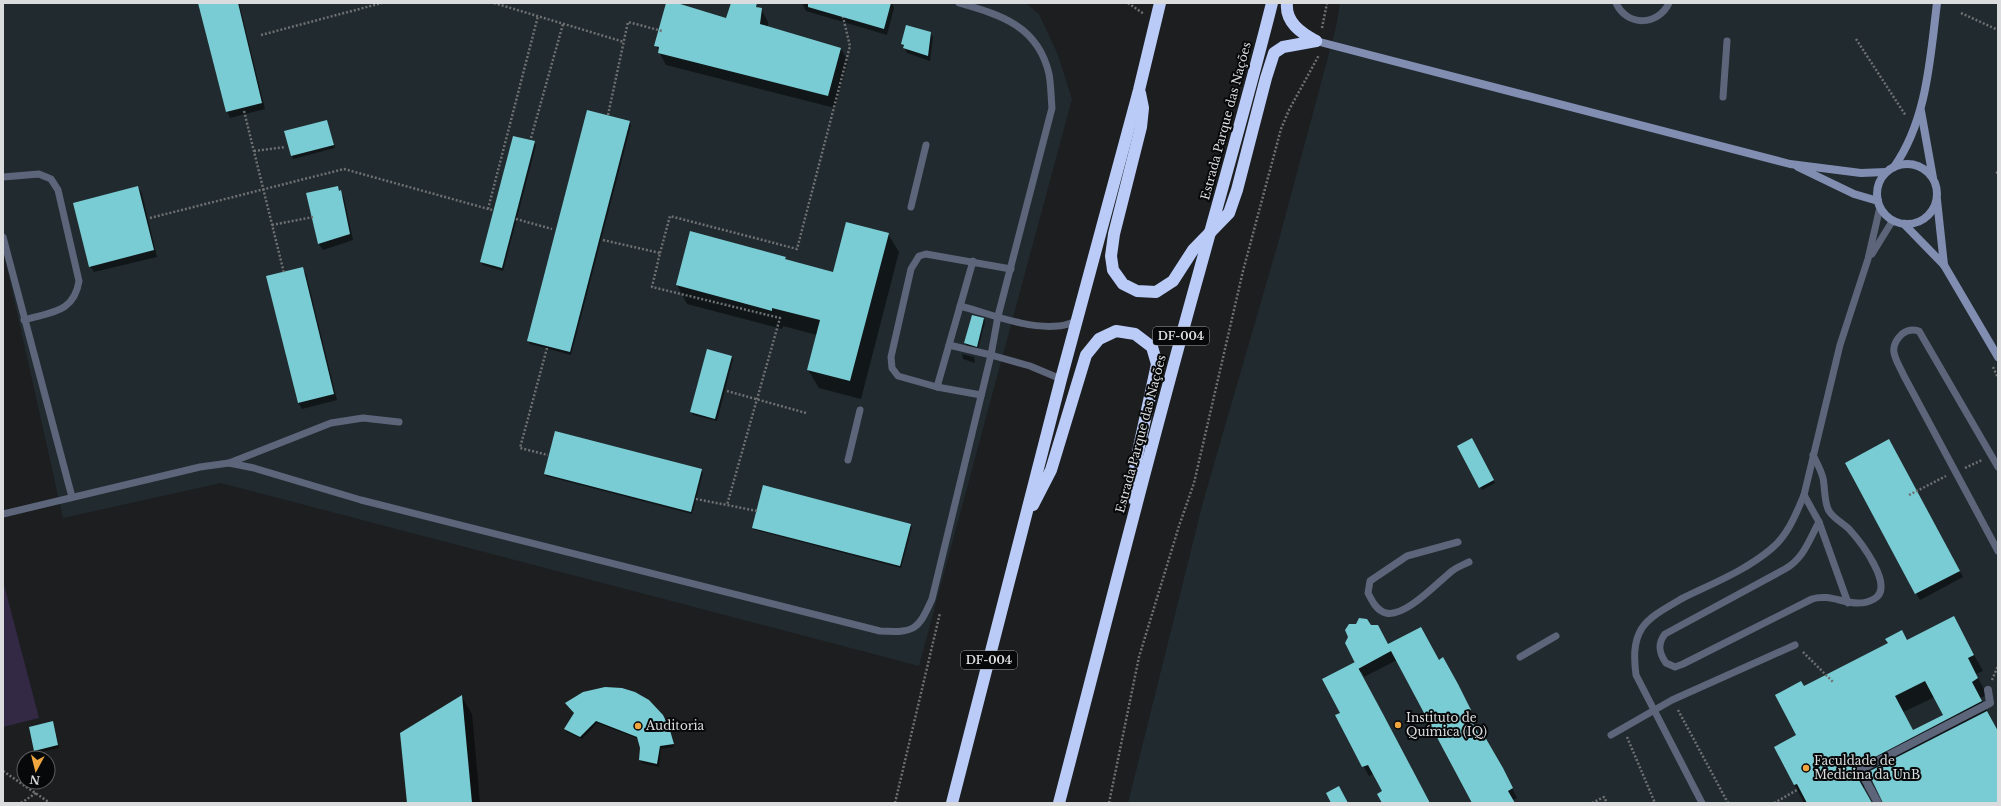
<svg xmlns="http://www.w3.org/2000/svg" width="2001" height="806" viewBox="0 0 2001 806" font-family="'Libre Baskerville',serif">
<style>
.built{fill:#212a2f}
.green{fill:#342945}
.shadow{fill:#0007;fill-rule:evenodd}
.building{fill:#79ccd3;fill-rule:evenodd}
.lines{fill:none;stroke-linecap:round;stroke-linejoin:round}
.path{stroke:#6e7071;stroke-width:2.5;stroke-dasharray:2 2;stroke-linecap:butt}
.lane{stroke:#5d657b;stroke-width:7}
.street{stroke:#5d657b;stroke-width:8}
.secondary{stroke:#818eb2;stroke-width:8}
.highway{stroke:#bacbf8;stroke-width:12}
.poi-dot{fill:#f0a63f;stroke:#070809;stroke-width:1.5}
.labels{text-anchor:middle;stroke-width:4;stroke-linejoin:round;paint-order:stroke}
.shield{fill:#070809;stroke:#9b9c9d;stroke-width:1}
.shield-label{font-size:11px;font-weight:bold;fill:#dadcdd}
.street-label{font-size:12px;fill:#dadcdd;stroke:#070809}
.poi-label{font-size:12px;fill:#dadcdd;stroke:#070809;text-anchor:start}
</style>
<rect width="100%" height="100%" fill="#1c1e20"/>
<g class="built">
<path d="M 3,3 L 1026,3 L 1039,14 L 1058,55 L 1072,99 L 919,666 L 221,483 L 63,518 L 3,250 Z"/>
<path d="M 1340,3 L 1998,3 L 1998,803 L 1128,803 L 1203,502 L 1280,236 L 1336,27 Z"/>
</g>
<path class="green" d="M 3,581 L 39,718 L 3,727 Z"/>
<g class="shadow">
<path d="M 199,3 L 239,3 L 265,109 L 230,118 L 227,111 Z"/>
<path d="M 669,3 L 727,19 L 732,3 L 756,5 L 758,8 L 761,9 L 768,22 L 768,27 L 841,49 L 848,61 L 835,108 L 666,65 L 656,46 Z"/>
<path d="M 802,3 L 892,3 L 894,8 L 887,35 L 806,11 Z"/>
<path d="M 930,33 L 933,37 L 930,61 L 907,53 L 902,44 Z"/>
<path d="M 327,121 L 335,148 L 293,159 L 285,132 Z"/>
<path d="M 629,122 L 631,125 L 571,355 L 530,344 L 528,341 Z"/>
<path d="M 534,142 L 536,145 L 503,271 L 483,265 L 481,262 Z"/>
<path d="M 138,187 L 142,194 L 157,257 L 94,272 L 90,266 Z"/>
<path d="M 337,187 L 344,198 L 353,240 L 323,250 L 319,244 Z"/>
<path d="M 691,233 L 785,258 L 787,261 L 833,273 L 888,234 L 899,252 L 861,399 L 819,388 L 808,370 L 817,335 L 783,326 L 782,329 L 687,304 L 677,285 Z"/>
<path d="M 302,268 L 306,274 L 337,400 L 302,409 L 298,402 Z"/>
<path d="M 973,316 L 984,319 L 985,322 L 978,349 L 967,346 L 965,343 Z"/>
<path d="M 962,354 L 974,357 L 975,363 L 963,359 Z"/>
<path d="M 731,356 L 733,359 L 717,421 L 693,415 L 691,412 Z"/>
<path d="M 1471,439 L 1495,483 L 1482,490 L 1458,446 Z"/>
<path d="M 1889,440 L 1963,577 L 1920,600 L 1846,463 Z"/>
<path d="M 701,470 L 703,473 L 692,514 L 546,476 L 545,473 Z"/>
<path d="M 910,525 L 912,527 L 901,568 L 755,530 L 753,528 Z"/>
<path d="M 1953,617 L 1983,671 L 1976,674 L 1987,695 L 1980,698 L 1998,730 L 1998,803 L 1884,803 L 1872,779 L 1864,783 L 1864,789 L 1871,803 L 1804,803 L 1775,747 L 1798,735 L 1804,688 L 1907,641 ZM 1935,697 L 1944,715 L 1913,731 L 1903,712 Z"/>
<path d="M 1370,626 L 1388,645 L 1439,661 L 1462,695 L 1475,719 L 1471,721 L 1481,740 L 1507,778 L 1517,798 L 1513,800 L 1514,803 L 1473,803 L 1397,660 L 1364,677 L 1362,672 L 1360,673 L 1430,803 L 1383,803 L 1383,792 L 1374,774 L 1369,776 L 1348,738 L 1341,713 L 1354,663 Z"/>
<path d="M 461,696 L 472,714 L 480,803 L 408,803 Z"/>
<path d="M 659,711 L 670,730 L 674,747 L 661,749 L 659,767 L 642,763 L 640,760 L 641,747 L 639,739 L 597,723 L 582,739 L 567,732 L 565,729 L 575,713 Z"/>
<path d="M 53,722 L 59,748 L 37,753 L 35,750 Z"/>
</g>
<g class="building">
<path d="M 198,3 L 238,3 L 262,103 L 226,112 Z"/>
<path d="M 666,3 L 677,3 L 726,18 L 731,3 L 757,3 L 756,7 L 762,8 L 760,24 L 841,48 L 828,96 L 658,53 L 659,47 L 654,46 Z"/>
<path d="M 808,3 L 891,3 L 884,29 L 808,7 Z"/>
<path d="M 906,25 L 931,32 L 928,56 L 903,48 L 904,45 L 901,44 Z"/>
<path d="M 587,110 L 630,121 L 570,352 L 527,341 Z"/>
<path d="M 327,120 L 334,145 L 291,156 L 284,131 Z"/>
<path d="M 513,136 L 535,141 L 502,268 L 480,262 Z"/>
<path d="M 138,186 L 154,250 L 89,267 L 73,203 Z"/>
<path d="M 338,186 L 339,191 L 341,190 L 350,234 L 318,244 L 306,193 Z"/>
<path d="M 846,222 L 889,233 L 850,381 L 807,370 L 820,320 L 772,308 L 772,311 L 676,285 L 690,231 L 786,257 L 785,259 L 833,272 Z"/>
<path d="M 303,267 L 334,394 L 298,403 L 266,276 Z"/>
<path d="M 972,315 L 984,318 L 977,347 L 964,343 Z"/>
<path d="M 707,349 L 732,356 L 715,419 L 690,412 Z"/>
<path d="M 555,431 L 702,469 L 691,512 L 544,474 Z"/>
<path d="M 1472,438 L 1494,480 L 1479,488 L 1457,446 Z"/>
<path d="M 1889,439 L 1960,571 L 1915,594 L 1845,463 Z"/>
<path d="M 763,485 L 911,524 L 900,566 L 752,528 Z"/>
<path d="M 1954,616 L 1974,655 L 1968,658 L 1978,678 L 1972,682 L 1982,701 L 1856,767 L 1855,773 L 1872,803 L 1807,803 L 1797,784 L 1794,785 L 1774,747 L 1796,735 L 1775,695 L 1801,681 L 1804,686 L 1888,643 L 1885,639 L 1902,630 L 1907,640 ZM 1925,681 L 1943,715 L 1913,730 L 1895,696 Z"/>
<path d="M 1359,618 L 1367,619 L 1371,625 L 1378,625 L 1388,644 L 1421,627 L 1439,660 L 1443,657 L 1458,684 L 1471,710 L 1467,712 L 1481,739 L 1485,737 L 1503,768 L 1513,788 L 1508,791 L 1515,803 L 1472,803 L 1391,651 L 1358,669 L 1345,643 L 1348,637 L 1345,630 L 1349,624 L 1356,624 Z"/>
<path d="M 1355,662 L 1383,714 L 1430,803 L 1382,803 L 1377,794 L 1382,791 L 1368,765 L 1362,767 L 1347,738 L 1335,715 L 1340,713 L 1322,679 Z"/>
<path d="M 605,687 L 622,688 L 635,692 L 649,700 L 663,715 L 669,727 L 674,744 L 660,746 L 657,764 L 639,760 L 640,748 L 637,737 L 596,721 L 580,737 L 564,729 L 574,713 L 565,703 L 583,692 Z"/>
<path d="M 462,695 L 472,803 L 407,803 L 400,733 Z"/>
<path d="M 1987,711 L 1998,731 L 1998,803 L 1883,803 L 1868,772 Z"/>
<path d="M 53,721 L 58,745 L 34,751 L 29,727 Z"/>
<path d="M 1339,786 L 1348,803 L 1331,803 L 1326,793 Z"/>
</g>
<g class="lines">
<g class="path">
<path d="M 494,3 L 624,42"/>
<path d="M 1128,3 L 1144,14"/>
<path d="M 1961,13 L 1998,30"/>
<path d="M 1322,28 L 1327,3"/>
<path d="M 261,35 L 382,3"/>
<path d="M 1856,39 L 1906,116"/>
<path d="M 244,111 L 284,273"/>
<path d="M 608,115 L 628,22 L 662,31"/>
<path d="M 531,138 L 563,24"/>
<path d="M 254,151 L 285,147"/>
<path d="M 1996,173 L 1998,172"/>
<path d="M 488,209 L 538,16"/>
<path d="M 150,218 L 344,169 L 492,210"/>
<path d="M 516,219 L 552,229"/>
<path d="M 272,225 L 313,217"/>
<path d="M 603,240 L 660,253 L 652,287 L 780,318 L 727,505 L 757,511"/>
<path d="M 660,253 L 670,216 L 797,249 L 850,46 L 843,17"/>
<path d="M 547,348 L 520,448 L 548,455"/>
<path d="M 1993,367 L 1998,378"/>
<path d="M 727,391 L 806,413"/>
<path d="M 1965,468 L 1982,460"/>
<path d="M 1909,495 L 1946,476"/>
<path d="M 696,499 L 727,505"/>
<path d="M 1803,652 L 1834,683"/>
<path d="M 1992,680 L 1998,666"/>
<path d="M 1678,710 L 1728,803"/>
<path d="M 1627,737 L 1655,803"/>
<path d="M 3,771 L 50,803"/>
<path d="M 21,803 L 36,793"/>
<path d="M 895,803 L 940,613"/>
<path d="M 1109,803 L 1139,657 L 1179,526 L 1194,483 L 1243,271 L 1281,129 L 1289,110 L 1319,55"/>
<path d="M 1592,803 L 1604,797 L 1607,803"/>
<path d="M 1774,803 L 1797,790"/>
</g>
<g class="lane">
<path d="M 1616,3 C 1627,27 1658,26 1669,3"/>
<path d="M 1723,97 L 1727,41"/>
<path d="M 3,177 L 39,174 L 51,179 L 58,190 L 79,281 C 74,313 51,312 24,320"/>
<path d="M 911,207 L 926,145"/>
<path d="M 3,237 L 72,497"/>
<path d="M 1872,254 L 1893,220"/>
<path d="M 960,306 C 991,314 1026,329 1058,326 C 1064,326 1071,323 1077,321"/>
<path d="M 949,345 L 991,355 L 998,316 L 1052,108 C 1051,97 1051,85 1049,74 C 1038,26 1001,15 959,3"/>
<path d="M 937,387 L 973,261"/>
<path d="M 981,395 L 937,387 L 898,376 L 892,368 L 891,357 L 911,269 L 919,256 L 926,254 L 1011,269"/>
<path d="M 848,460 L 860,410"/>
<path d="M 229,463 L 331,423 L 363,418 L 399,422"/>
<path d="M 1998,467 L 1919,331 C 1912,329 1907,330 1902,334 C 1886,349 1897,360 1904,376 L 1998,551"/>
<path d="M 1804,495 L 1819,522 C 1809,540 1804,558 1785,569 L 1665,634 C 1657,644 1659,653 1666,663 L 1675,667 L 1683,664 L 1812,599 C 1833,592 1853,611 1874,599 C 1896,587 1860,541 1849,529 C 1843,523 1834,519 1829,511 C 1824,503 1825,487 1823,478 C 1821,470 1817,463 1813,455"/>
<path d="M 3,514 L 200,467 L 229,463 L 254,468 L 361,500 L 880,631 C 915,633 918,630 932,599 L 991,355 L 1030,366 L 1061,379"/>
<path d="M 1819,522 L 1848,603"/>
<path d="M 1458,542 L 1407,556 L 1370,581 L 1368,593 C 1372,601 1377,611 1386,613 C 1405,618 1438,582 1452,571 C 1457,567 1463,565 1469,562"/>
<path d="M 1520,657 L 1556,636"/>
<path d="M 1611,735 L 1672,700 L 1795,645"/>
<path d="M 1702,803 L 1636,675 C 1634,659 1633,642 1642,628 C 1651,615 1668,607 1681,599 C 1711,584 1745,571 1771,549 C 1788,535 1796,514 1804,495 L 1840,345 L 1868,259 L 1880,207"/>
</g>
<path class="street" d="M 1878,803 L 1860,770 L 1990,703 L 1988,690"/>
<g class="secondary">
<path d="M 1316,41 L 1790,164 L 1861,173 L 1886,172"/>
<path d="M 1921,111 L 1933,178"/>
<circle cx="1907" cy="194" r="30"/>
<path d="M 1798,167 L 1854,194 L 1878,201"/>
<path d="M 1894,167 C 1927,120 1930,59 1937,3"/>
<path d="M 1937,200 L 1944,265"/>
<path d="M 1904,224 L 1944,265 L 1998,357"/>
</g>
<g class="highway">
<path d="M 1287,3 C 1285,22 1301,33 1316,41"/>
<path d="M 1140,93 L 1143,108 L 1141,127 L 1114,234 L 1111,256 L 1113,270 L 1123,284 L 1137,291 L 1156,292 L 1173,281 L 1193,250 L 1229,213 L 1237,190 L 1266,78 L 1274,53 L 1283,47 L 1316,41"/>
<path d="M 1033,505 L 1051,470 L 1086,355 L 1099,339 L 1116,331 L 1135,334 L 1152,347 L 1157,364 L 1136,461 L 1132,498"/>
<path d="M 952,803 L 1061,379 L 1139,90 L 1160,3"/>
<path d="M 1059,803 C 1105,627 1149,451 1198,276 C 1223,185 1249,95 1272,3"/>
</g>
</g>
<g class="poi-dot">
<circle cx="1398" cy="725" r="4"/>
<circle cx="638" cy="726" r="4"/>
<circle cx="1806" cy="768" r="4"/>
</g>
<g class="labels">
<g class="shield">
<rect x="1153" y="327" width="56" height="18" rx="3"/>
<rect x="961" y="651" width="56" height="18" rx="3"/>
</g>
<g class="shield-label">
<text x="1181" y="340">DF-004</text>
<text x="989" y="664">DF-004</text>
</g>
<g class="street-label">
<text transform="translate(1226 121) rotate(-75)" y="4">Estrada Parque das Nações</text>
<text transform="translate(1141 434) rotate(-75)" y="4">Estrada Parque das Nações</text>
</g>
<g class="poi-label">
<text x="1406" y="722">Instituto de<tspan x="1406" dy="14">Química (IQ)</tspan></text>
<text x="646" y="730">Auditoria</text>
<text x="1814" y="765">Faculdade de<tspan x="1814" dy="14">Medicina da UnB</tspan></text>
</g>
</g>
<rect width="2001" height="806" fill="none" stroke="#dadcdd" stroke-width="8"/>
<g transform="translate(36 770) rotate(187)"><circle r="19" fill="#070809" stroke="#5b5d5e"/>
<path d="M0-3L7 15L0 10L-7 15Z" fill="#f0a63f"/>
<text y="-6" font-size="11" font-weight="bold" text-anchor="middle" fill="#dadcdd">N</text>
</g>
</svg>
